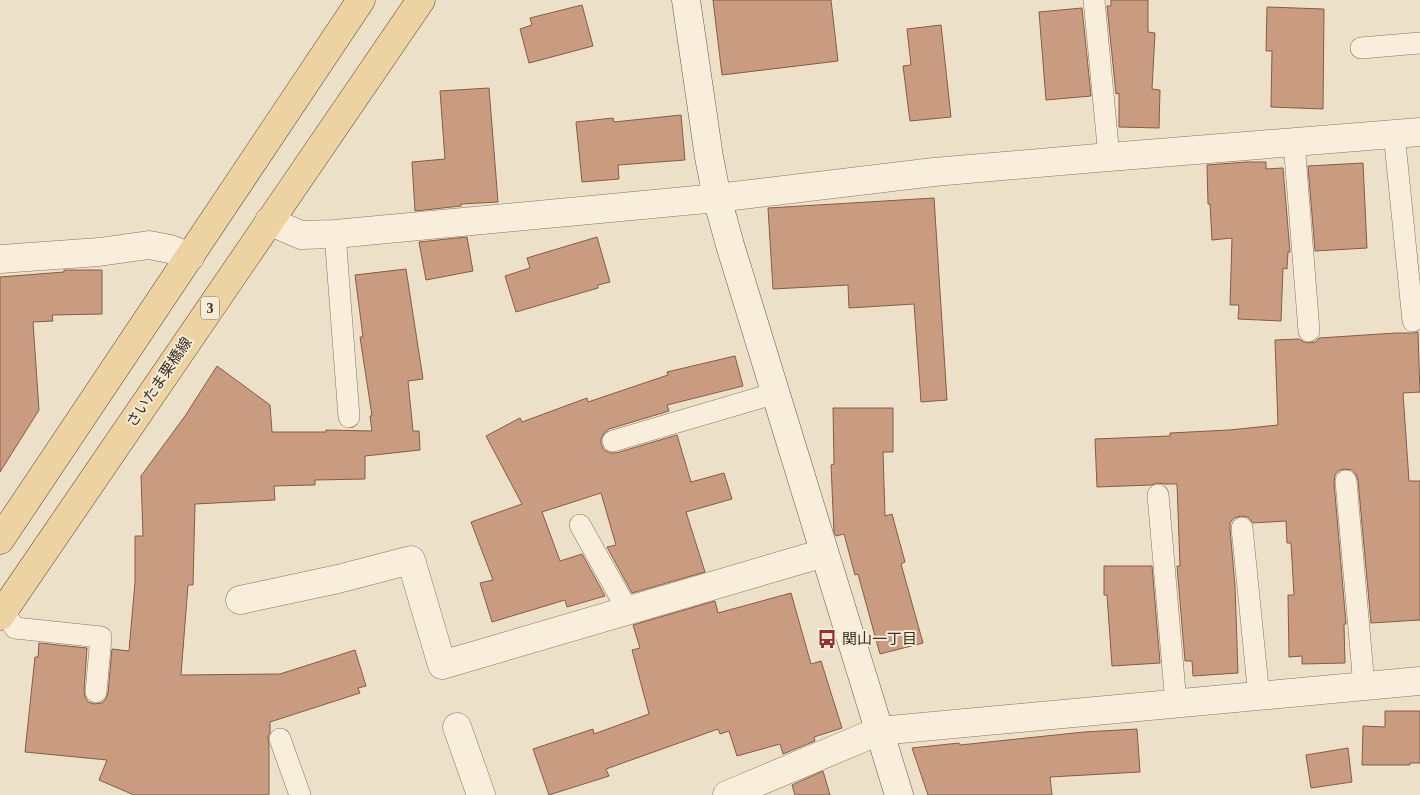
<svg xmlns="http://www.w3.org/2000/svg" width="1420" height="795" viewBox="0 0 1420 795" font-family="'Times New Roman','Noto Sans JP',serif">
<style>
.building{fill:#c99b80;stroke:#875c44}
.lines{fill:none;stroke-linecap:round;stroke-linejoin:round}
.lane-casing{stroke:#88735e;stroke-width:22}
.street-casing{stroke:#88735e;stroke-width:29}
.secondary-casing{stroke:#6a5441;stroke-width:29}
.primary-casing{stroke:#574131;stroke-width:29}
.lane{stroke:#f8eedb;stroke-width:21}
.street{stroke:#f8eedb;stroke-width:28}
.secondary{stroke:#f8eedb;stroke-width:28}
.primary{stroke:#eed3a2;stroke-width:28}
.labels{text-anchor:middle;stroke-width:4;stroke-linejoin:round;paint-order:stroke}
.shield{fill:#f5ebd7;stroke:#716558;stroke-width:1}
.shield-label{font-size:14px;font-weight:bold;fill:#392c21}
.street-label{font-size:15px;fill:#392c21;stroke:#f5ebd7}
.poi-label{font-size:15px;fill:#392c21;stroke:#f5ebd7;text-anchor:start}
</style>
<rect width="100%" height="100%" fill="#ede0c8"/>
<g class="building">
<path d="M 713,0 L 831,0 L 838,61 L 722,75 Z"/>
<path d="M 1111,0 L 1148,0 L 1148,32 L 1155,33 L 1152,89 L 1160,90 L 1159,128 L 1119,127 L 1119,93 L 1116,94 L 1107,6 L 1111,6 Z"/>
<path d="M 582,5 L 593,46 L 529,63 L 520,29 L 532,25 L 530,18 Z"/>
<path d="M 1267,7 L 1324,9 L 1323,109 L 1271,107 L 1272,51 L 1266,51 Z"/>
<path d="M 1082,8 L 1091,96 L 1046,100 L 1039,12 Z"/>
<path d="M 941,25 L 951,117 L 910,121 L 903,66 L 911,65 L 907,29 Z"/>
<path d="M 489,88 L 498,202 L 461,204 L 461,206 L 415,211 L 412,162 L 445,159 L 440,91 Z"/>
<path d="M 681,115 L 685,160 L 618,165 L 619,179 L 582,182 L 576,122 L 613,118 L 614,122 Z"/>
<path d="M 1246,162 L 1266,162 L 1266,169 L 1283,168 L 1290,252 L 1288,252 L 1287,269 L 1283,268 L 1281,321 L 1238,319 L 1239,305 L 1230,305 L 1232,238 L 1212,240 L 1210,204 L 1208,204 L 1207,165 Z"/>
<path d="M 1363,163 L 1367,248 L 1315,251 L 1308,166 Z"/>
<path d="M 934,198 L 947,400 L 921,402 L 914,304 L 849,308 L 848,285 L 773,289 L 768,208 Z"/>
<path d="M 467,237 L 473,271 L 426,280 L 419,242 Z"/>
<path d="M 597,237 L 610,282 L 598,285 L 598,288 L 516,312 L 505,276 L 530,268 L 527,258 Z"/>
<path d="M 406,269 L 423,379 L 408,381 L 413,431 L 419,431 L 420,450 L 365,456 L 365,479 L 315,480 L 315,485 L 274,486 L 275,500 L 195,504 L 193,585 L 188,585 L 181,675 L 280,674 L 355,650 L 366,686 L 358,688 L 360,693 L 270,722 L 270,732 L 268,737 L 269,746 L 269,795 L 134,795 L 99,780 L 107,760 L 25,752 L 35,657 L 38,657 L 39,643 L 87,648 L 84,691 L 85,697 L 88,702 L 94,704 L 102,703 L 106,699 L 108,693 L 112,649 L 129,651 L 135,582 L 135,536 L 143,536 L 141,476 L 185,416 L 217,366 L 270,405 L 272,432 L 326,432 L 326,430 L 372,431 L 370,416 L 372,416 L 360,337 L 363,337 L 355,275 Z"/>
<path d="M 64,270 L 102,270 L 102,314 L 52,315 L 53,321 L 33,322 L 39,410 L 0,472 L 0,277 L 64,272 Z"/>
<path d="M 1418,332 L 1420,392 L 1403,393 L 1409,481 L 1420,481 L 1420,620 L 1371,623 L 1358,480 L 1356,474 L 1352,470 L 1344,469 L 1338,471 L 1335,475 L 1334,482 L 1346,624 L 1344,624 L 1345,663 L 1302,664 L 1302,656 L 1289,657 L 1288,595 L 1294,595 L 1291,543 L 1287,543 L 1286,521 L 1253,523 L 1248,517 L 1241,516 L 1234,518 L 1230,523 L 1230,529 L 1235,586 L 1238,673 L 1193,676 L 1192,661 L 1185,661 L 1177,566 L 1180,566 L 1177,484 L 1164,484 L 1157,483 L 1151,485 L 1097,487 L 1095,439 L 1170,436 L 1170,433 L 1229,430 L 1278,425 L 1275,340 L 1299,339 L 1304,342 L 1310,343 L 1316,342 L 1319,338 L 1396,333 L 1414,333 Z"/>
<path d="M 735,356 L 743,386 L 667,405 L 669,411 L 609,429 L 604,433 L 601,439 L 601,444 L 604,450 L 610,453 L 616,453 L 677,435 L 691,482 L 724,473 L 732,499 L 686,512 L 705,572 L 632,593 L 607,547 L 616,545 L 601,493 L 542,512 L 560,561 L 582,554 L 605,596 L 567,607 L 565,600 L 492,622 L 480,583 L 493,580 L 471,522 L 522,504 L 486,436 L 520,418 L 522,422 L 587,398 L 588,402 L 668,375 L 667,372 Z"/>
<path d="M 833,408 L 893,408 L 893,452 L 883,452 L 885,516 L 892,514 L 905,562 L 901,564 L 923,643 L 880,654 L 858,574 L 855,575 L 844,534 L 836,536 L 834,532 L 831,465 L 834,464 Z"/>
<path d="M 1104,566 L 1152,566 L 1160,663 L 1112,666 L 1107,595 L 1104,595 Z"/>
<path d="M 791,593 L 811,664 L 821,661 L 842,728 L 814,737 L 815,741 L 783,754 L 780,744 L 737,756 L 729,731 L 720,734 L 718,729 L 606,769 L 609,776 L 549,795 L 533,749 L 593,729 L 594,734 L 649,714 L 632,650 L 640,648 L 633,625 L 715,601 L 718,613 Z"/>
<path d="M 1385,711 L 1420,711 L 1420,763 L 1410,763 L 1410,765 L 1362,765 L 1363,726 L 1385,727 Z"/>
<path d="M 1137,729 L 1140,772 L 1050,777 L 1052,795 L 928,795 L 912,748 L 959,743 L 960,745 L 1084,732 Z"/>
<path d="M 1348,748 L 1352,782 L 1311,788 L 1306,755 Z"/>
<path d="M 823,771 L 830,795 L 795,795 L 792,785 Z"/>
</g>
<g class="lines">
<g class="lane-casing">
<g id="lane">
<path d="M 1094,0 L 1109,157"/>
<path d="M 1361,48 L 1420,43"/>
<path d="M 1394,133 L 1413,321"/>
<path d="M 1294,142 L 1309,331"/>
<path d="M 335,234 L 349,417"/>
<path d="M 613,441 L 776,393"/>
<path d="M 1346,481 L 1364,686"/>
<path d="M 1158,495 L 1176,704"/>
<path d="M 580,525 L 628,611"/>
<path d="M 1242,528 L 1259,697"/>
<path d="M 3,611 L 15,628 L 101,637 L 96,692"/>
<path d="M 280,739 L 300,795"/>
</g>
</g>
<g class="street-casing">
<g id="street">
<path d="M 269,221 L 301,235 L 335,234 L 717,198 L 934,172 L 1109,157 L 1420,132"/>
<path d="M 0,259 L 99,252 L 149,245 L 170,249 L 190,257"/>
<path d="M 240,600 L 338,579 L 411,560 L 442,665 L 824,553"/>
<path d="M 457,727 L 481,795"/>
<path d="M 727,795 L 879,731 L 1420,681"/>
</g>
</g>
<g class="secondary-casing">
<path id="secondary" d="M 686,0 L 709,157 L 717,198 L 730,245 L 899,795"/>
</g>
<g class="primary-casing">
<g id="primary">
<path d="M 0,540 L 361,0"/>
<path d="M 0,616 L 421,0"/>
</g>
</g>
<use href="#lane" class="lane"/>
<use href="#street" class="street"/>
<use href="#secondary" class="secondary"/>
<use href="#primary" class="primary"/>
</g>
<defs>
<g id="bus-bare" transform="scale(1.5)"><path d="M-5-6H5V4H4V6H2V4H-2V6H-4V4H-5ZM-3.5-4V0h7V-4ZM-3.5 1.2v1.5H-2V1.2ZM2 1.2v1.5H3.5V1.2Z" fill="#953035" stroke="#f5ebd7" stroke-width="2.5" paint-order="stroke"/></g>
</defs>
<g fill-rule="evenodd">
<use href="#bus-bare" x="827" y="639"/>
</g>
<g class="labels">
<rect class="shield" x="201" y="296.5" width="18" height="23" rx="4"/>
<g class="shield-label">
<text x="210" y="313">3</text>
</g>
<g class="street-label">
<text transform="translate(159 382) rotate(-56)" y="5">さいたま栗橋線</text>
</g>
<g class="poi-label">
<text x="842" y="644">関山一丁目</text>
</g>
</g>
</svg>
